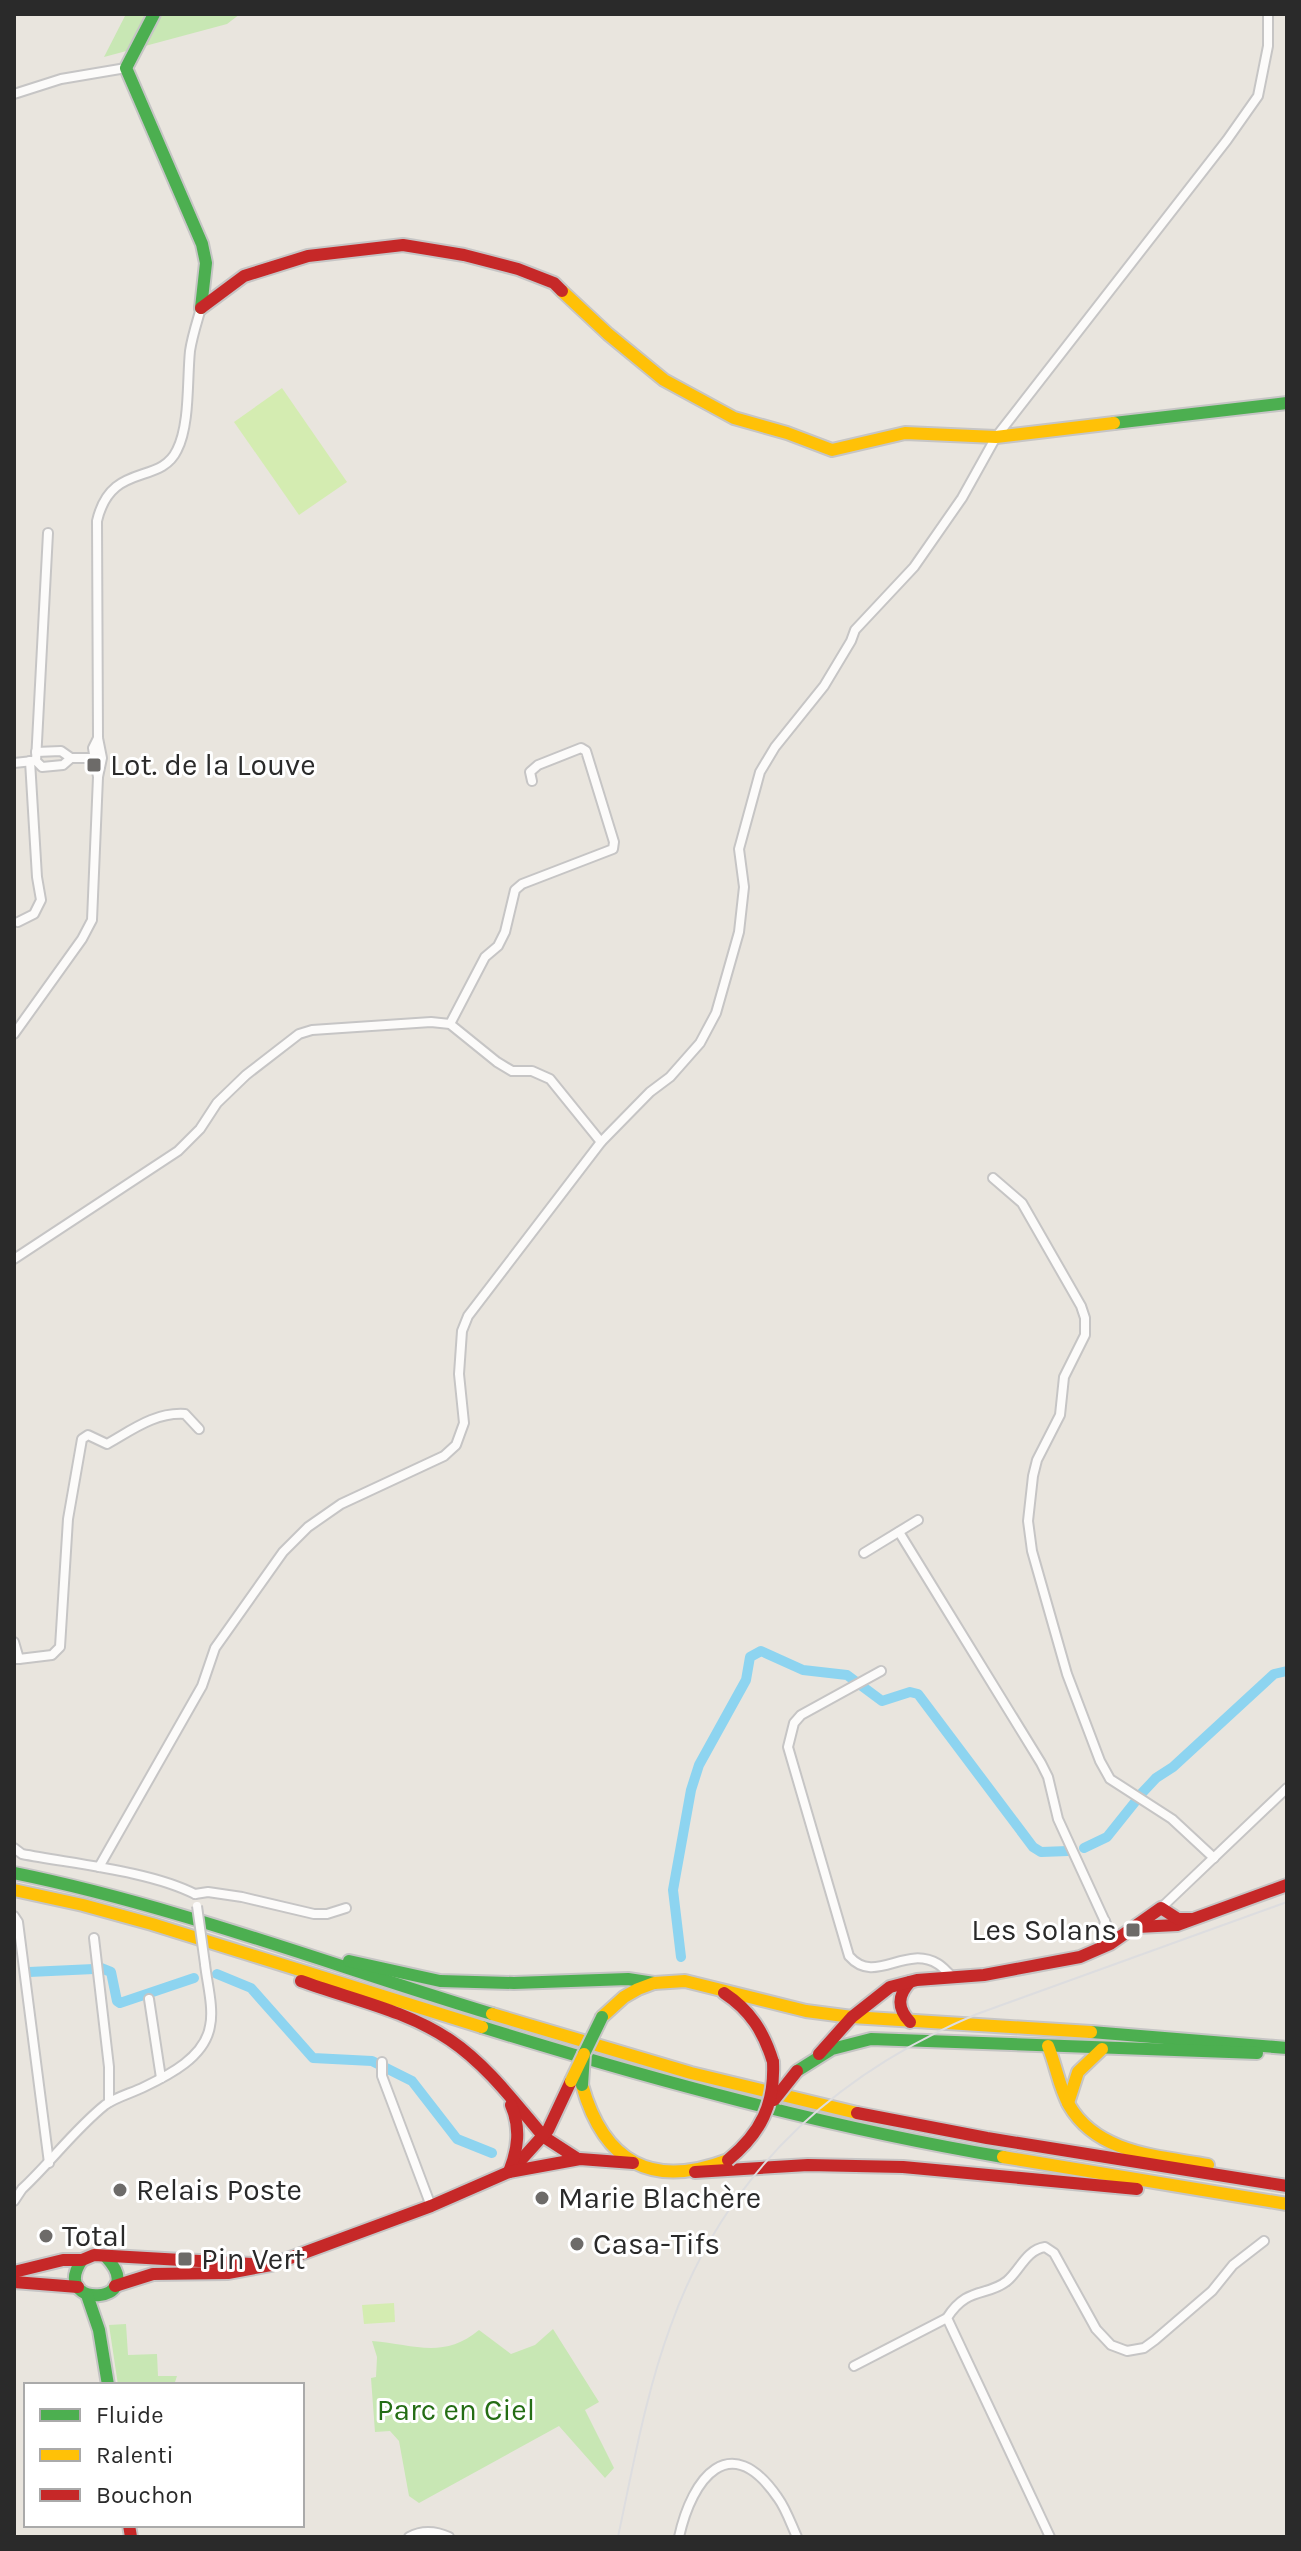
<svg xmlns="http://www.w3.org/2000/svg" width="1301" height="2551" viewBox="0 0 1301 2551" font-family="Karla,sans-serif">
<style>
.green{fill:#c8e7b4}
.pitch{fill:#d4ecb1}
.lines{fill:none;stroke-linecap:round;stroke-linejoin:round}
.canal{stroke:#8dd4f0;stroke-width:10}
.street-casing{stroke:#c6c5c5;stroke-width:12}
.fast-casing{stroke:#c6c5c5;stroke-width:16}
.slow-casing{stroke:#c6c5c5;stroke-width:16}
.jam-casing{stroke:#c6c5c5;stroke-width:16}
.street{stroke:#fcfbfa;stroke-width:8}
.fast{stroke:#4caf50;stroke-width:12}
.slow{stroke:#ffc107;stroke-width:12}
.jam{stroke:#c62828;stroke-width:12}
.tram{stroke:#dddddf;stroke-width:2}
.street-bridge-casing{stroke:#c6c5c5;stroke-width:12;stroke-linecap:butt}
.fast-bridge-casing{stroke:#c6c5c5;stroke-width:16;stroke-linecap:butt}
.slow-bridge-casing{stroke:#c6c5c5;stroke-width:16;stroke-linecap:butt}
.jam-bridge-casing{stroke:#c6c5c5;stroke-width:16;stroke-linecap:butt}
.street-bridge{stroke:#fcfbfa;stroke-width:8}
.fast-bridge{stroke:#4caf50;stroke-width:12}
.slow-bridge{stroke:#ffc107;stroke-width:12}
.jam-bridge{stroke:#c62828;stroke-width:12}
.poi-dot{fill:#6d6b69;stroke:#fff;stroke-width:3}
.labels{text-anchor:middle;stroke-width:6;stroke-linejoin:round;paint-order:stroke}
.poi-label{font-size:30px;fill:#2a2a2a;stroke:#fff;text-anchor:start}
.park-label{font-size:30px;fill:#246d14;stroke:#fff}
</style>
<rect width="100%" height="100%" fill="#e9e5de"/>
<g class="green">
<path d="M 126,14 L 240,14 L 227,24 L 104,57 Z"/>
<path d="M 126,2324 L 128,2355 L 157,2354 L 158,2376 L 177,2376 L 174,2385 L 118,2385 L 109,2325 Z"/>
<path d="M 553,2329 L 599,2402 L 585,2410 L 614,2468 L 605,2478 L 559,2426 L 419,2503 L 409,2496 L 399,2441 L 390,2431 L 375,2432 L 371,2378 L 376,2377 L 377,2357 L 372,2341 C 413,2344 443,2360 479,2330 L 511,2354 L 535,2345 Z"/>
</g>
<g class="pitch">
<path d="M 282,388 L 347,482 L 299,515 L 234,422 Z"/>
<path d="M 394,2303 L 395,2322 L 364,2324 L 362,2305 Z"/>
</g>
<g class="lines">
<g class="canal">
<path d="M 1141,1794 L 1156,1778 L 1173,1767 L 1274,1674 L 1287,1671"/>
<path d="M 1084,1848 L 1107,1837 L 1135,1802"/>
<path d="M 681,1957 L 673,1890 L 691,1790 L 699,1765 L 746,1680 L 750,1657 L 761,1651 L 803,1670 L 847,1675 L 882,1701 L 910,1692 L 918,1694 L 1033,1847 L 1041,1852 L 1068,1851"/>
<path d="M 101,1968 L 111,1972 L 117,2001 L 120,2003 L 194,1978"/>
<path d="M 29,1972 L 94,1969"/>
<path d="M 217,1974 L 251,1988 L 313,2058 L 372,2061 L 412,2081 L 457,2139 L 492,2153"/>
</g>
<g class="street-casing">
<g id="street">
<path d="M 14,94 L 61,79 L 126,68"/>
<path d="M 48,533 L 36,761 L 42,767 L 63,765 L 71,758 L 97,758"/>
<path d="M 36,752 L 61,751 L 71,758"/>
<path d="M 14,763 L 33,761"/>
<path d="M 98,777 L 102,758 L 98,738 L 97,521 C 111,461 160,486 177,450 C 190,425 187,380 190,351 C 192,337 197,322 201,308"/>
<path d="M 18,922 L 34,914 L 41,900 L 37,877 L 30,761"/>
<path d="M 450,1024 L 485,957 L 498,946 L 505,932 L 515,890 L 522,884 L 613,849 L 614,842 L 586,751 L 581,748 L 538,765 L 530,772 L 532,781"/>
<path d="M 14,1034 L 82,939 L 92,920 L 98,777 L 93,748 L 98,738"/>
<path d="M 993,1178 L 1022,1203 L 1081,1306 L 1085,1318 L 1085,1335 L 1064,1377 L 1060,1415 L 1037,1460 L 1033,1476 L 1028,1521 L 1032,1551 L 1067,1674 L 1100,1761 L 1110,1779 L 1172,1819 L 1214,1858"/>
<path d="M 14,1259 L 178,1151 L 200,1129 L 217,1103 L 246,1075 L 299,1034 L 312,1030 L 431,1022 L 450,1024 L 497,1062 L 512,1071 L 532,1071 L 550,1079 L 601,1142"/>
<path d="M 899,1532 L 1041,1763 L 1048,1777 L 1058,1819 L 1114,1941"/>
<path d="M 864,1553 L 918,1520"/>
<path d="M 14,1642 L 19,1659 L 16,1659"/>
<path d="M 19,1659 L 52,1655 L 60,1647 L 68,1519 L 82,1439 L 88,1435 L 107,1444 C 132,1430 155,1412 185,1414 L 199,1429"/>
<path d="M 881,1671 L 801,1715 L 794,1723 L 788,1747 L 849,1956 C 875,1986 905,1944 938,1964 C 943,1967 948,1973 952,1976"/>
<path d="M 14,1848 L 22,1854 C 74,1864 150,1871 195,1894"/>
<path d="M 99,1867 L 202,1686 L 215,1648 L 283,1552 L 308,1527 L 341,1504 L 444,1456 L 456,1445 L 464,1423 L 459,1374 L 462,1331 L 468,1316 L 601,1142 L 650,1092 L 670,1077 L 700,1043 L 716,1013 L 739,932 L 744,887 L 739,849 L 760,772 L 775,747 L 824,686 L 851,641 L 855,630 L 914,567 L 962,498 L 996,437 L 1227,140 L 1258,96 L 1268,46 L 1268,14"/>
<path d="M 195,1894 L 208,1892 L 242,1897 L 314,1914 L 327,1914 L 346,1908"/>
<path d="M 1161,1908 L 1287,1788"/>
<path d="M 14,1916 L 18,1922 L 49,2163"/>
<path d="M 94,1938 L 109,2067 L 109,2102"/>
<path d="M 1099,1949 L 1105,1921"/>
<path d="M 149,1999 L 161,2078"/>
<path d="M 382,2062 L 382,2076 L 431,2206"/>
<path d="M 14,2201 L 22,2189 C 51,2162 74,2130 105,2105 C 116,2097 132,2093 144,2087 C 169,2075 205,2057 210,2026 C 214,2008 207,1983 205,1964"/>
<path d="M 854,2366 L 947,2318"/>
<path d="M 409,2537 C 422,2530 436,2531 449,2537"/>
<path d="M 679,2537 C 692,2478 730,2428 778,2498 C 786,2509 791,2524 797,2537"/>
<path d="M 1050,2537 L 947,2318 C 967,2286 987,2297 1007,2281 C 1020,2270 1026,2250 1045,2247 L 1054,2253 L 1096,2329 L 1111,2345 L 1127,2351 L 1144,2348 L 1155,2340 L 1212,2291 L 1233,2265 L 1264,2241"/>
</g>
</g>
<g class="fast-casing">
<g id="fast">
<path d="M 154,14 L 126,68 L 202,244 L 206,263 L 201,308"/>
<path d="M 1114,423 L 1287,403"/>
<path d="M 14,1873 C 177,1906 333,1966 492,2014"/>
<path d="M 349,1961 L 440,1981 L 514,1983 L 628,1979 L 654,1983"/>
<path d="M 482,2027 C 653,2080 826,2127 1003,2157"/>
<path d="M 1091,2032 L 1287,2048"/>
<path d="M 797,2071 L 832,2049 L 871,2039 L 1257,2053"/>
<path d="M 82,2260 C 48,2310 151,2305 106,2257"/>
<path d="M 87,2295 L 99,2330 L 108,2385"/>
</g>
</g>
<g class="slow-casing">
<g id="slow">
<path d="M 562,291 L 608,334 L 664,380 L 734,418 L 787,433 L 832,450 L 905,433 L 996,437 L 1114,423"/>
<path d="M 14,1890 L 83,1905 L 152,1924 L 482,2027"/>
<path d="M 492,2014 L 691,2073 L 857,2113"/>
<path d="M 602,2017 L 624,1997 L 638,1989 L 654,1983 L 685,1981 L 806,2011 L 852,2017 L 1091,2032"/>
<path d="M 1048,2046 C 1056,2065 1059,2087 1069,2105 C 1097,2154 1159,2156 1208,2165"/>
<path d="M 582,2085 C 604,2163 652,2189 728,2160"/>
<path d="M 1068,2103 L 1078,2072 L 1102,2049"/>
<path d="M 1003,2157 L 1287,2204"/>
</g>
</g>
<g class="jam-casing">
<g id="jam">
<path d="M 201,308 L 244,276 L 308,256 L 403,245 L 464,255 L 518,269 L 554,283 L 562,291"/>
<path d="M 1137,1927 L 1177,1925 L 1287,1885"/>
<path d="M 301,1981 C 350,1999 406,2010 450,2040 C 487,2065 515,2103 544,2137"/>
<path d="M 910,1982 C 897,1996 897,2008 910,2022"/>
<path d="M 724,1993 C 750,2010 764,2032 773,2062"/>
<path d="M 819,2054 L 852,2017 L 890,1987 L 917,1980 L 984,1975 L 1080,1957 L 1110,1944 L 1161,1908 L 1178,1919 L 1191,1919"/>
<path d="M 857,2113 L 987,2138 L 1287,2186"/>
<path d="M 544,2137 L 578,2159"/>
<path d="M 512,2170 L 548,2130 L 571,2081"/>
<path d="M 509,2172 C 518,2149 521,2128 511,2105"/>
<path d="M 695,2172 L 808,2165 L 903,2167 L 1137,2189"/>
<path d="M 14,2272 L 63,2260 L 82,2260 L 94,2255 L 252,2264"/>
<path d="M 14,2282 L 78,2287"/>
<path d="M 115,2286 L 153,2274 L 228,2273 L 271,2265 L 431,2206 L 509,2172 L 580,2159 L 633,2163"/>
<path d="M 129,2525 L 131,2537"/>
</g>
</g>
<use href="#street" class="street"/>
<use href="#fast" class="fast"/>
<use href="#slow" class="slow"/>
<use href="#jam" class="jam"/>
<path class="tram" d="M 618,2537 C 633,2467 646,2392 671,2325 C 725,2175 832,2075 977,2014 L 1287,1902"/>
<g class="street-bridge-casing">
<path id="street-bridge" d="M 197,1906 L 205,1964"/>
</g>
<g class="fast-bridge-casing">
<path id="fast-bridge" d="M 582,2085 L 584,2054 L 602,2017"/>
</g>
<g class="slow-bridge-casing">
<path id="slow-bridge" d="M 571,2081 L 584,2054"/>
</g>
<g class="jam-bridge-casing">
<g id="jam-bridge">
<path d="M 774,2100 L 797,2071"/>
<path d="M 728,2160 C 761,2133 775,2104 773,2062"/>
</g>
</g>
<use href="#street-bridge" class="street-bridge"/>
<use href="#fast-bridge" class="fast-bridge"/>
<use href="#slow-bridge" class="slow-bridge"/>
<use href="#jam-bridge" class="jam-bridge"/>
</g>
<g class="poi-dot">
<rect x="86" y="757" width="16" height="16" rx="4"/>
<rect x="1125" y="1922" width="16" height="16" rx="4"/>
<circle cx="120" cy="2190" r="8"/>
<circle cx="542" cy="2198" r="8"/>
<circle cx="46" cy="2236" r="8"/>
<circle cx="577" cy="2244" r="8"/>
<rect x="177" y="2251" width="16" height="16" rx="4"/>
</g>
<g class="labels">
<g class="poi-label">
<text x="110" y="775">Lot. de la Louve</text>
<text x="1117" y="1940" text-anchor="end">Les Solans</text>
<text x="136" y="2200">Relais Poste</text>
<text x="558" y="2208">Marie Blachère</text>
<text x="62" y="2246">Total</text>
<text x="593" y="2254">Casa-Tifs</text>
<text x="201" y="2269">Pin Vert</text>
</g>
<g class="park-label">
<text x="456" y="2420">Parc en Ciel</text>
</g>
</g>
<rect width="1301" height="2551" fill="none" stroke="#2a2a2a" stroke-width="32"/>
<rect x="24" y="2383" width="280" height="144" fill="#ffffff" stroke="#aaaaaa" stroke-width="2"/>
<rect x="40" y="2409" width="40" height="12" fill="#4caf50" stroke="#aaaaaa" stroke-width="2"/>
<text x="96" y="2423" font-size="24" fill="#2a2a2a">Fluide</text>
<rect x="40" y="2449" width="40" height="12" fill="#ffc107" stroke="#aaaaaa" stroke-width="2"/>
<text x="96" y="2463" font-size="24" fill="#2a2a2a">Ralenti</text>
<rect x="40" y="2489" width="40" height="12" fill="#c62828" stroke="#aaaaaa" stroke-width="2"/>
<text x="96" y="2503" font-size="24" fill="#2a2a2a">Bouchon</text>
</svg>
